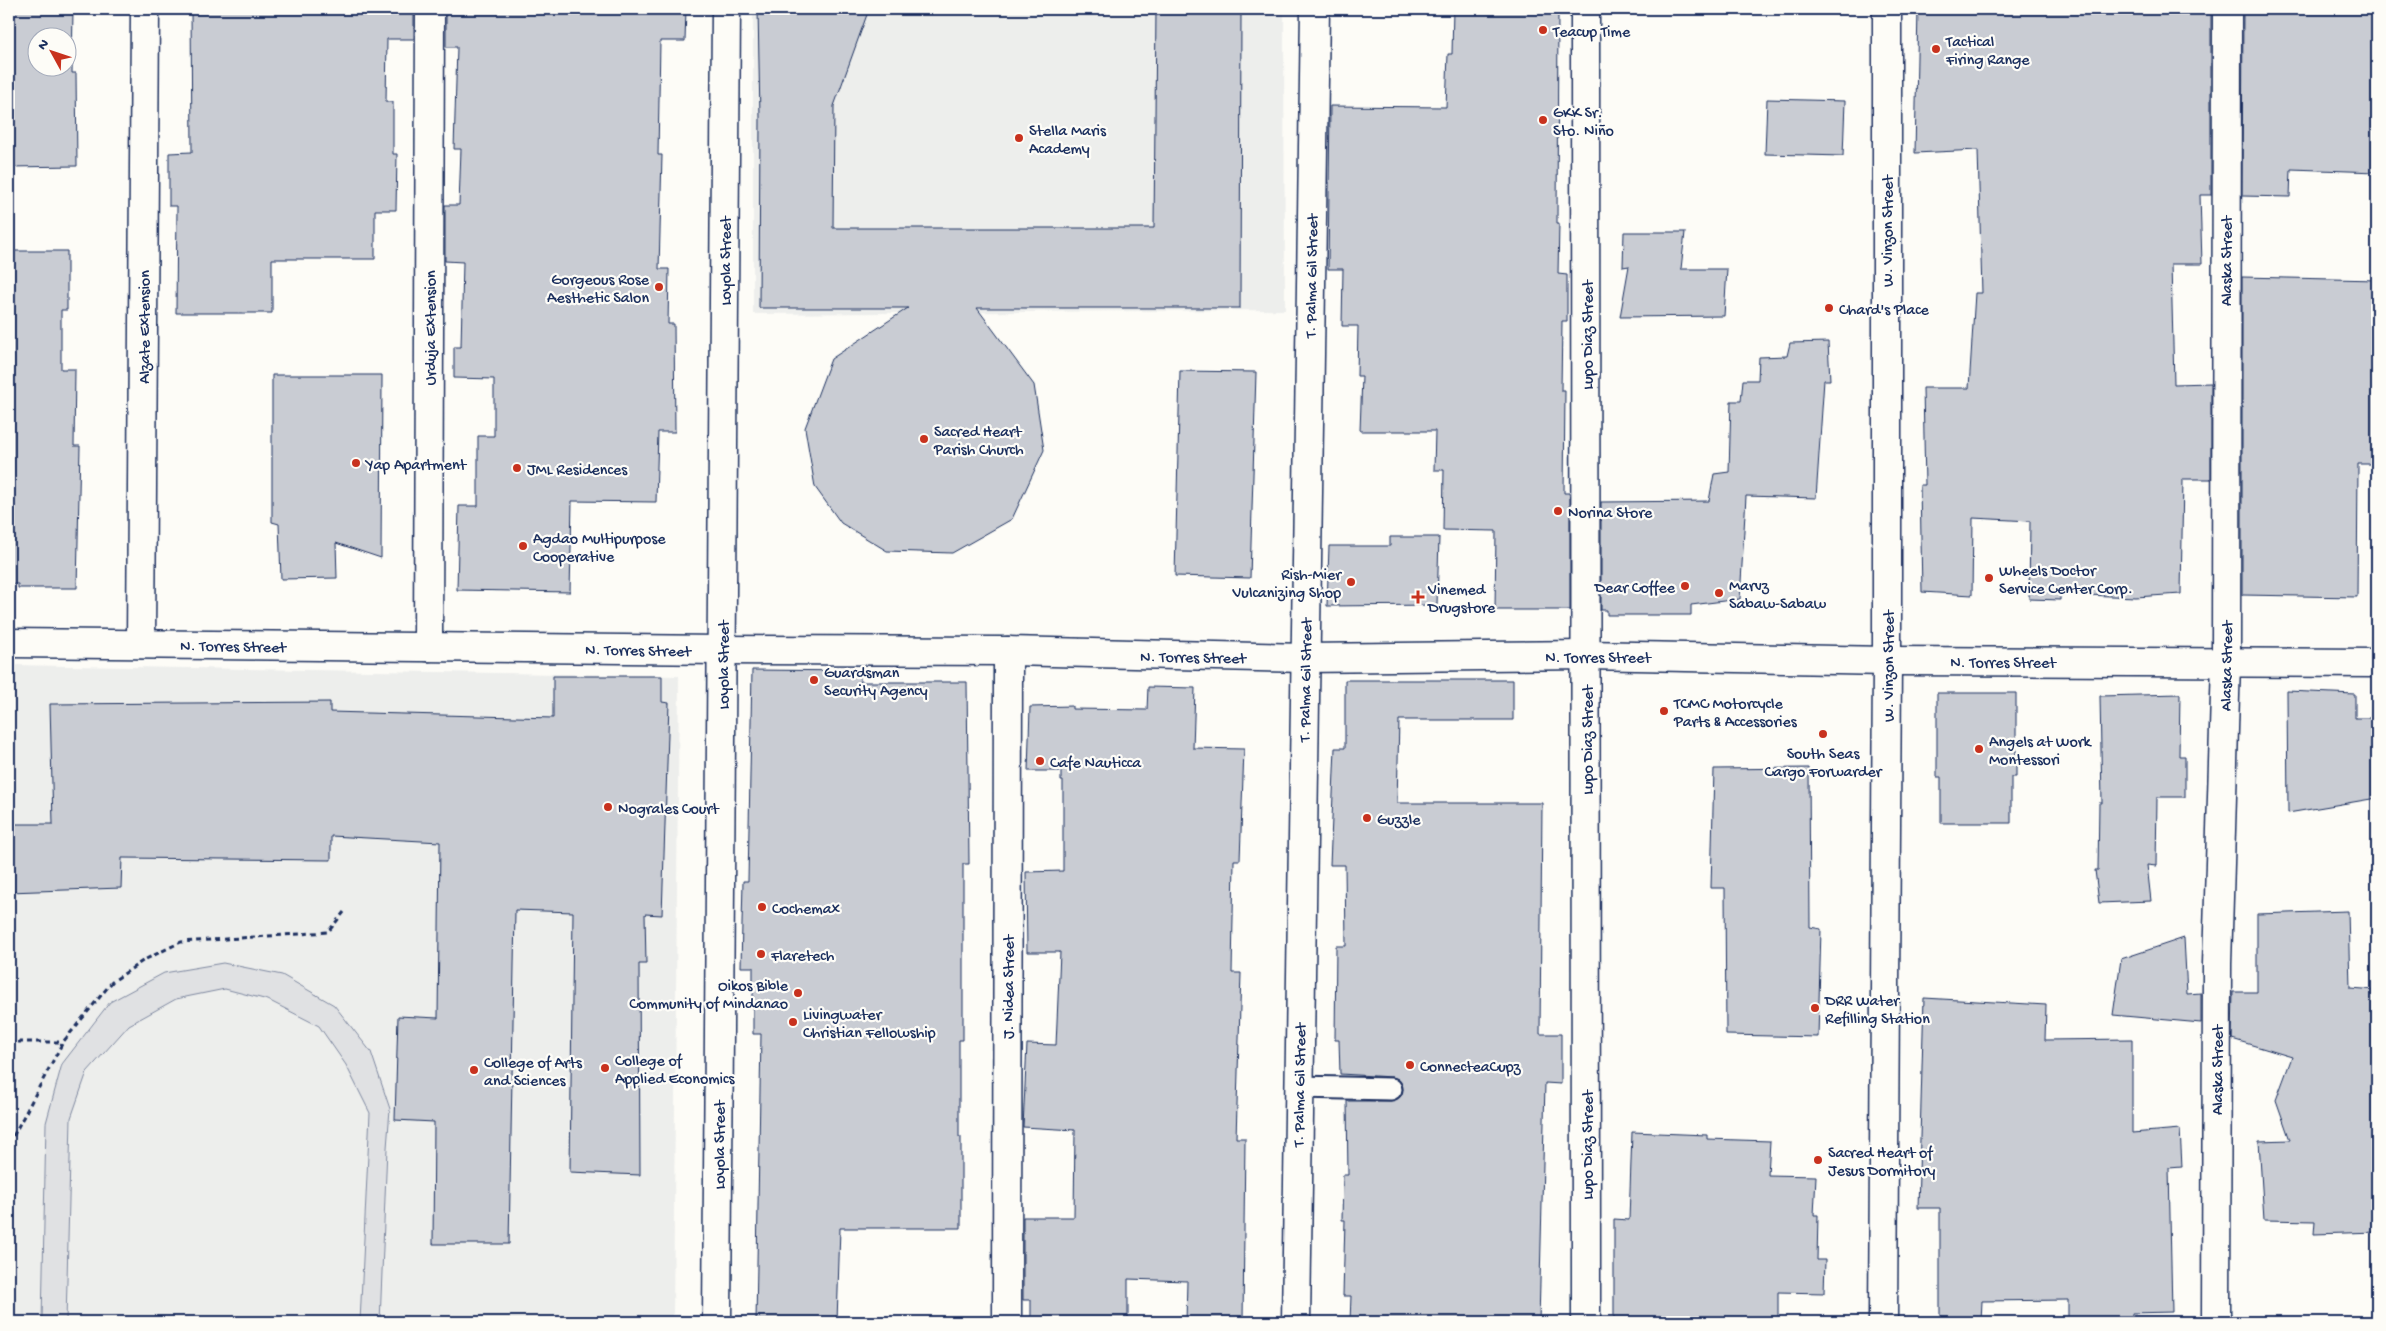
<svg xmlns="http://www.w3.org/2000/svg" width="2386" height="1331" viewBox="0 0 2386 1331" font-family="'Gochi Hand',sans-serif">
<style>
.built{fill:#edeeec}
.green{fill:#e0e1e3;stroke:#7e88a0}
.building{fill:#c9ccd3;stroke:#1b2f5e;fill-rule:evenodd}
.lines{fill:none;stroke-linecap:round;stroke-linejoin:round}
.lane-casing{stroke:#1b2f5e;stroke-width:25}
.street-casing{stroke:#1b2f5e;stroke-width:31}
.secondary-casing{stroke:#1b2f5e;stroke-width:31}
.path{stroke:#1b2f5e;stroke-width:3;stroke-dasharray:5 4;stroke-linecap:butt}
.lane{stroke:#fdfcf7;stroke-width:21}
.street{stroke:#fdfcf7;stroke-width:28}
.secondary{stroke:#fdfcf7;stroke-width:28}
.poi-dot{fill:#c8321e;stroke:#fdfcf7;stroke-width:2}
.labels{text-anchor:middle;stroke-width:4.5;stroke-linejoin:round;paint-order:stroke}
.poi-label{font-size:16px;fill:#1b2f5e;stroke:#fdfcf7;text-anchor:start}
.street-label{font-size:16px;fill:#1b2f5e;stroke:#fdfcf7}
</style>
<rect width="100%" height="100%" fill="#fdfcf7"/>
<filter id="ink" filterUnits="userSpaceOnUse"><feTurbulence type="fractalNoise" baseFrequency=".02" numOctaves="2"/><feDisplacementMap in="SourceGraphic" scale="10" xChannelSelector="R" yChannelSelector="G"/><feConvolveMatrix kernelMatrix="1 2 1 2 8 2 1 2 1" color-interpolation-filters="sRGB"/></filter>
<g filter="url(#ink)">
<g class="built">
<path d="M 753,9 L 1284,9 L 1285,310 L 753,314 Z"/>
<path d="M 9,665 L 679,676 L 673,1322 L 9,1322 Z"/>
</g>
<path class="green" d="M 223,963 L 282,975 L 334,1005 L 371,1052 L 390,1109 L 387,1148 L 380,1322 L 360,1322 L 370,1113 L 346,1065 L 319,1026 L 268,1000 L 225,989 L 176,999 L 129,1025 L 87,1072 L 71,1118 L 66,1322 L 42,1322 L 46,1123 L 62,1064 L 110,1002 L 164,973 Z"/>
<g class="building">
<path d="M 9,9 L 73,9 L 72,73 L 76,73 L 77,166 L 9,167 ZM 38,38 L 68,38 L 68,68 L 38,68 Z"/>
<path d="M 191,9 L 414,9 L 414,39 L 387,39 L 386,102 L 393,102 L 393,154 L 397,154 L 396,210 L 375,210 L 375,259 L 272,259 L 272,313 L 176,313 L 177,206 L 169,206 L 169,153 L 192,152 Z"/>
<path d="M 446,9 L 686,9 L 685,41 L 660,41 L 658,155 L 662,155 L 659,269 L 669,269 L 668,324 L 674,324 L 675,432 L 658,432 L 656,502 L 572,501 L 570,592 L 457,590 L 459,506 L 478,506 L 478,436 L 494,436 L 494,379 L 454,378 L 454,347 L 461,347 L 463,262 L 445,261 L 445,205 L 459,205 L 461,149 L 454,149 L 457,47 L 446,47 Z"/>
<path d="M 758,9 L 869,9 L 834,106 L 833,228 L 1154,228 L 1156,9 L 1241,9 L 1240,308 L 977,308 L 1034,385 L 1044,450 L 1012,519 L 952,553 L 887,551 L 841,523 L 815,487 L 805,428 L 831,359 L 908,308 L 759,308 L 760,118 Z"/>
<path d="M 1453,9 L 1558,9 L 1557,223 L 1559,223 L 1558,274 L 1567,275 L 1567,321 L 1562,321 L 1561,390 L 1565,390 L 1564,493 L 1569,493 L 1570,498 L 1570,610 L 1495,610 L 1496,531 L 1443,530 L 1444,470 L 1434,470 L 1435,431 L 1360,431 L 1362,376 L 1357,376 L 1358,326 L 1342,326 L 1343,269 L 1328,269 L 1330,106 L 1446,107 L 1448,54 L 1452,54 Z"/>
<path d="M 1918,9 L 1970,9 L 1970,11 L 2211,9 L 2211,195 L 2200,195 L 2202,264 L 2171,264 L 2174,384 L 2211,383 L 2211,479 L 2183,479 L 2181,594 L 2136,597 L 2060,594 L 2060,600 L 2029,599 L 2030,521 L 1973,518 L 1972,595 L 1922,592 L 1920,485 L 1925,485 L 1923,388 L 1969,388 L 1975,293 L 1982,293 L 1978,150 L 1915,153 Z"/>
<path d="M 2243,9 L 2377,9 L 2377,172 L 2291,169 L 2290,197 L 2242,196 Z"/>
<path d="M 1767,99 L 1845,101 L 1843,156 L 1765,154 Z"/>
<path d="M 1624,232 L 1685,232 L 1681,269 L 1727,269 L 1724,316 L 1620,317 L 1629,266 L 1623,267 Z"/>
<path d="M 9,251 L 67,251 L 67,310 L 61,310 L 61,369 L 75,369 L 74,446 L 80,446 L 77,588 L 18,588 L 18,584 L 9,584 Z"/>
<path d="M 2242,277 L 2377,280 L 2377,464 L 2358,464 L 2357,597 L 2242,595 Z"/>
<path d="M 1828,342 L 1830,380 L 1824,380 L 1816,498 L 1746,496 L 1740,599 L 1691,605 L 1691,615 L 1607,615 L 1607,610 L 1601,610 L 1601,502 L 1709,501 L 1714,474 L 1729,472 L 1731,401 L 1741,401 L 1743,380 L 1758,380 L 1759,357 L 1787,356 L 1790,343 Z"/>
<path d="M 1180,371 L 1256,372 L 1250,578 L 1175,576 Z"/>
<path d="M 272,375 L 382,375 L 381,558 L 336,543 L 337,578 L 281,579 L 279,524 L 272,522 Z"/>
<path d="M 1390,537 L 1439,537 L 1437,605 L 1327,606 L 1329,546 L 1390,546 Z"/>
<path d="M 752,670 L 860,671 L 860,682 L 967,682 L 969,864 L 963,864 L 963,1040 L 959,1040 L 959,1137 L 961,1137 L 961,1228 L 840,1228 L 837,1322 L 756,1322 L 761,1034 L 753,1034 L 753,967 L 741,967 L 743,881 L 748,881 Z"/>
<path d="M 553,676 L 662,676 L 662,702 L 669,703 L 662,915 L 645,914 L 646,964 L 639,964 L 640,1175 L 570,1172 L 573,912 L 515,910 L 509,1244 L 433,1244 L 434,1122 L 395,1120 L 398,1016 L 438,1018 L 440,842 L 331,836 L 331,860 L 122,858 L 121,888 L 9,892 L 9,824 L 53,824 L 50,704 L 330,702 L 330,712 L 553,718 Z"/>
<path d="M 1345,680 L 1513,680 L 1513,720 L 1399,720 L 1397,803 L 1542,803 L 1540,1034 L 1561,1034 L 1561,1084 L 1545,1083 L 1539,1322 L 1350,1322 L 1351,1296 L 1343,1296 L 1345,1220 L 1342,1220 L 1343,1175 L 1348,1175 L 1347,1101 L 1391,1101 L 1401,1096 L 1403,1089 L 1398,1079 L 1392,1077 L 1340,1074 L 1339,1040 L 1335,1040 L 1336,946 L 1346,946 L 1345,865 L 1330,865 L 1335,748 L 1345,748 Z"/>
<path d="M 1148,687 L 1195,688 L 1193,748 L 1244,749 L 1240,860 L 1234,860 L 1232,973 L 1241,973 L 1236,1138 L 1245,1138 L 1243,1322 L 1186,1322 L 1187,1281 L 1128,1279 L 1128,1322 L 1031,1322 L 1031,1300 L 1023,1300 L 1023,1217 L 1074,1217 L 1075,1130 L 1023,1127 L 1027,1044 L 1056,1045 L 1060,952 L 1027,952 L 1026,872 L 1063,871 L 1063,781 L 1061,781 L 1061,771 L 1028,771 L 1030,707 L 1072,706 L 1072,709 L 1147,710 Z"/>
<path d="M 2287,691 L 2355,694 L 2355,718 L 2377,718 L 2377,798 L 2288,813 Z"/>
<path d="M 1937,693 L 2016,693 L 2016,777 L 2011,777 L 2011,823 L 1941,823 L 1941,777 L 1937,777 Z"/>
<path d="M 2180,694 L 2179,756 L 2185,756 L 2185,797 L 2157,797 L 2156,866 L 2147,865 L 2151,901 L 2099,903 L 2095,870 L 2098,870 L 2099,803 L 2102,803 L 2100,696 Z"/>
<path d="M 1809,768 L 1810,927 L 1821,929 L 1818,1037 L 1726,1035 L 1725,888 L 1711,888 L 1714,769 Z"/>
<path d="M 2348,911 L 2350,988 L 2377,990 L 2377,1232 L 2314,1234 L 2315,1221 L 2264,1220 L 2259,1141 L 2290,1140 L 2276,1100 L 2292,1057 L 2232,1039 L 2233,992 L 2257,992 L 2257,914 Z"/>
<path d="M 2184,938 L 2187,994 L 2201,993 L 2201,1023 L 2113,1015 L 2121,959 Z"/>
<path d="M 1924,998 L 2046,1005 L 2045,1040 L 2132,1039 L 2132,1133 L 2180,1129 L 2182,1167 L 2169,1168 L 2172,1312 L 2132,1313 L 2132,1322 L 2068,1322 L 2068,1300 L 1982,1301 L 1981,1322 L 1940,1322 L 1940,1208 L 1918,1208 Z"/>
<path d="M 1632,1132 L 1707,1135 L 1707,1139 L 1770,1141 L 1768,1175 L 1816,1176 L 1814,1215 L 1818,1215 L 1817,1260 L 1825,1260 L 1824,1293 L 1778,1292 L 1778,1322 L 1614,1322 L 1614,1219 L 1629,1220 Z"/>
</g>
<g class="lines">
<g class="lane-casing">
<path id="lane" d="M 1298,1087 L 1391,1089"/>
</g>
<g class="street-casing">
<g id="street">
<path d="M 1585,9 L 1586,1322"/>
<path d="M 141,644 L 145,9"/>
<path d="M 428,647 L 430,9"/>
<path d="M 1007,1322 L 1008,651"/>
<path d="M 1296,1322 L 1315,9"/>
<path d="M 1883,1322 L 1887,661 L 1887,9"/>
<path d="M 2216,1322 L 2217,964 L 2226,662 L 2227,9"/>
</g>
</g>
<g class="secondary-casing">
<g id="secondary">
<path d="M 9,643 L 721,650 L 1008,651 L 1304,658 L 1586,655 L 1887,661 L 2377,663"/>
<path d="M 717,1322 L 726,9"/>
</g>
</g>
<g class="path">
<path d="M 9,1042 L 63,1042"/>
<path d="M 9,1144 L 63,1042 L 112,982 L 144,960 L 181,942 L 328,932 L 344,912"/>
</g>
<use href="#lane" class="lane"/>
<use href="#street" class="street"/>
<use href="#secondary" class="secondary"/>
</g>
</g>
<g class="poi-dot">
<circle cx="1543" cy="30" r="5"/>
<circle cx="1936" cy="49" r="5"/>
<circle cx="1543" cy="120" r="5"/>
<circle cx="1019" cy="138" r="5"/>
<circle cx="659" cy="287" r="5"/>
<circle cx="1829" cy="308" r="5"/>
<circle cx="924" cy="439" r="5"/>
<circle cx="356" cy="463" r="5"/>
<circle cx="517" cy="468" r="5"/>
<circle cx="1558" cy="511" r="5"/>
<circle cx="523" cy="546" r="5"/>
<circle cx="1989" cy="578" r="5"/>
<circle cx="1351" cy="582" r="5"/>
<circle cx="1685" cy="586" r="5"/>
<circle cx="1719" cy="593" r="5"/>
<path d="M1415.5 589.5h5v5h5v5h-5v5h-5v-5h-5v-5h5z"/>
<circle cx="814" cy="680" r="5"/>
<circle cx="1664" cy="711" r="5"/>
<circle cx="1823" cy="734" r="5"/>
<circle cx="1979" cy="749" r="5"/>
<circle cx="1040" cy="761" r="5"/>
<circle cx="608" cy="807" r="5"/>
<circle cx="1367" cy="818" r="5"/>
<circle cx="762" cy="907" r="5"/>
<circle cx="761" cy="954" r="5"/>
<circle cx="798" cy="993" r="5"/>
<circle cx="1815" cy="1008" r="5"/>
<circle cx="793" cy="1022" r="5"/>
<circle cx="1410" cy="1065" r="5"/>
<circle cx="605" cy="1068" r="5"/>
<circle cx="474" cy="1070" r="5"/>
<circle cx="1818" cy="1160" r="5"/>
</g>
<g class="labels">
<g class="poi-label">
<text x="1553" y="36">Teacup Time</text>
<text x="1946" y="46">Tactical<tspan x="1946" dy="18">Firing Range</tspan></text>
<text x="1553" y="117">GKK Sr.<tspan x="1553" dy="18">Sto. Niño</tspan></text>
<text x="1029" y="135">Stella Maris<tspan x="1029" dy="18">Academy</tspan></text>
<text x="649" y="284" text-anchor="end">Gorgeous Rose<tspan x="649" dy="18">Aesthetic Salon</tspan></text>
<text x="1839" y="314">Chard's Place</text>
<text x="934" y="436">Sacred Heart<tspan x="934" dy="18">Parish Church</tspan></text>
<text x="366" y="469">Yap Apartment</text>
<text x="527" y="474">JML Residences</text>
<text x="1568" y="517">Norina Store</text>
<text x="533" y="543">Agdao Multipurpose<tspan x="533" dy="18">Cooperative</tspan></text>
<text x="1999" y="575">Wheels Doctor<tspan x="1999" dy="18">Service Center Corp.</tspan></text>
<text x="1341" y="579" text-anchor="end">Rish-Mier<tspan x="1341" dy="18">Vulcanizing Shop</tspan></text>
<text x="1729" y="590">Marvz<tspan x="1729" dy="18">Sabaw-Sabaw</tspan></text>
<text x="1675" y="592" text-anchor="end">Dear Coffee</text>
<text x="1428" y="594">Vinemed<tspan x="1428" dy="18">Drugstore</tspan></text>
<text x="824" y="677">Guardsman<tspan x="824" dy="18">Security Agency</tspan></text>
<text x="1674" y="708">TCMC Motorcycle<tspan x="1674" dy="18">Parts &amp; Accessories</tspan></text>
<text x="1989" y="746">Angels at Work<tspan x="1989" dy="18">Montessori</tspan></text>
<text x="1823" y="758" text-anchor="middle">South Seas<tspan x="1823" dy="18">Cargo Forwarder</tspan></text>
<text x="1050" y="767">Cafe Nauticca</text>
<text x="618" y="813">Nograles Court</text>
<text x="1377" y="824">Guzzle</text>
<text x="772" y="913">Cochemax</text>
<text x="771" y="960">Flaretech</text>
<text x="788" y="990" text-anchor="end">Oikos Bible<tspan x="788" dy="18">Community of Mindanao</tspan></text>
<text x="1825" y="1005">DRR Water<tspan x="1825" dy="18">Refilling Station</tspan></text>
<text x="803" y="1019">Livingwater<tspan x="803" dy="18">Christian Fellowship</tspan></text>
<text x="615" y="1065">College of<tspan x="615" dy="18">Applied Economics</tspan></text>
<text x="484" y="1067">College of Arts<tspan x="484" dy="18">and Sciences</tspan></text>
<text x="1420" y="1071">ConnecteaCupz</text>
<text x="1828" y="1157">Sacred Heart of<tspan x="1828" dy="18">Jesus Dormitory</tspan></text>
</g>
<g class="street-label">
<text transform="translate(1886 231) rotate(-90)" y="6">W. Vinzon Street</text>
<text transform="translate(724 261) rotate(-90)" y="6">Loyola Street</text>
<text transform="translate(2225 261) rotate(-90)" y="6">Alaska Street</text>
<text transform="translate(1310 276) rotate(-89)" y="6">T. Palma Gil Street</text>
<text transform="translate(143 327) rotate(-90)" y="6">Alzate Extension</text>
<text transform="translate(429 328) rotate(-90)" y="6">Urduja Extension</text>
<text transform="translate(1586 335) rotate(-90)" y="6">Lupo Diaz Street</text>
<text transform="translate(233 645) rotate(1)" y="6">N. Torres Street</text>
<text transform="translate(638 649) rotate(1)" y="6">N. Torres Street</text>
<text transform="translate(1193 656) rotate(1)" y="6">N. Torres Street</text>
<text x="1598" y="662">N. Torres Street</text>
<text x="2003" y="667">N. Torres Street</text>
<text transform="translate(722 665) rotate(-90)" y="6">Loyola Street</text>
<text transform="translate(1887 666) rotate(-90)" y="6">W. Vinzon Street</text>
<text transform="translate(2225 666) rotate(-89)" y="6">Alaska Street</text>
<text transform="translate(1304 680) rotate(-89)" y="6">T. Palma Gil Street</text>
<text transform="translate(1586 740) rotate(-90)" y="6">Lupo Diaz Street</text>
<text transform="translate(1007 987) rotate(-90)" y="6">J. Nidea Street</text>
<text transform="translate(2216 1070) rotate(-90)" y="6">Alaska Street</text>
<text transform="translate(1298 1085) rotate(-89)" y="6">T. Palma Gil Street</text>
<text transform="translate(718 1145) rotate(-90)" y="6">Loyola Street</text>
<text transform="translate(1586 1145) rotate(-90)" y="6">Lupo Diaz Street</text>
</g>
</g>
<rect width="2386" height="1331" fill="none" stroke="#fdfcf7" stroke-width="30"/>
<rect x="15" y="15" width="2356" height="1301" fill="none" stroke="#1b2f5e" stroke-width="2" filter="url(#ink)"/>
<g transform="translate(52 52) rotate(310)"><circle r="24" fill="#fdfcf7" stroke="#a3aaba"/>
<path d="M0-4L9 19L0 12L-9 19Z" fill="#c8321e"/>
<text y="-8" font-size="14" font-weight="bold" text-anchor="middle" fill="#1b2f5e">N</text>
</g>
</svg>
